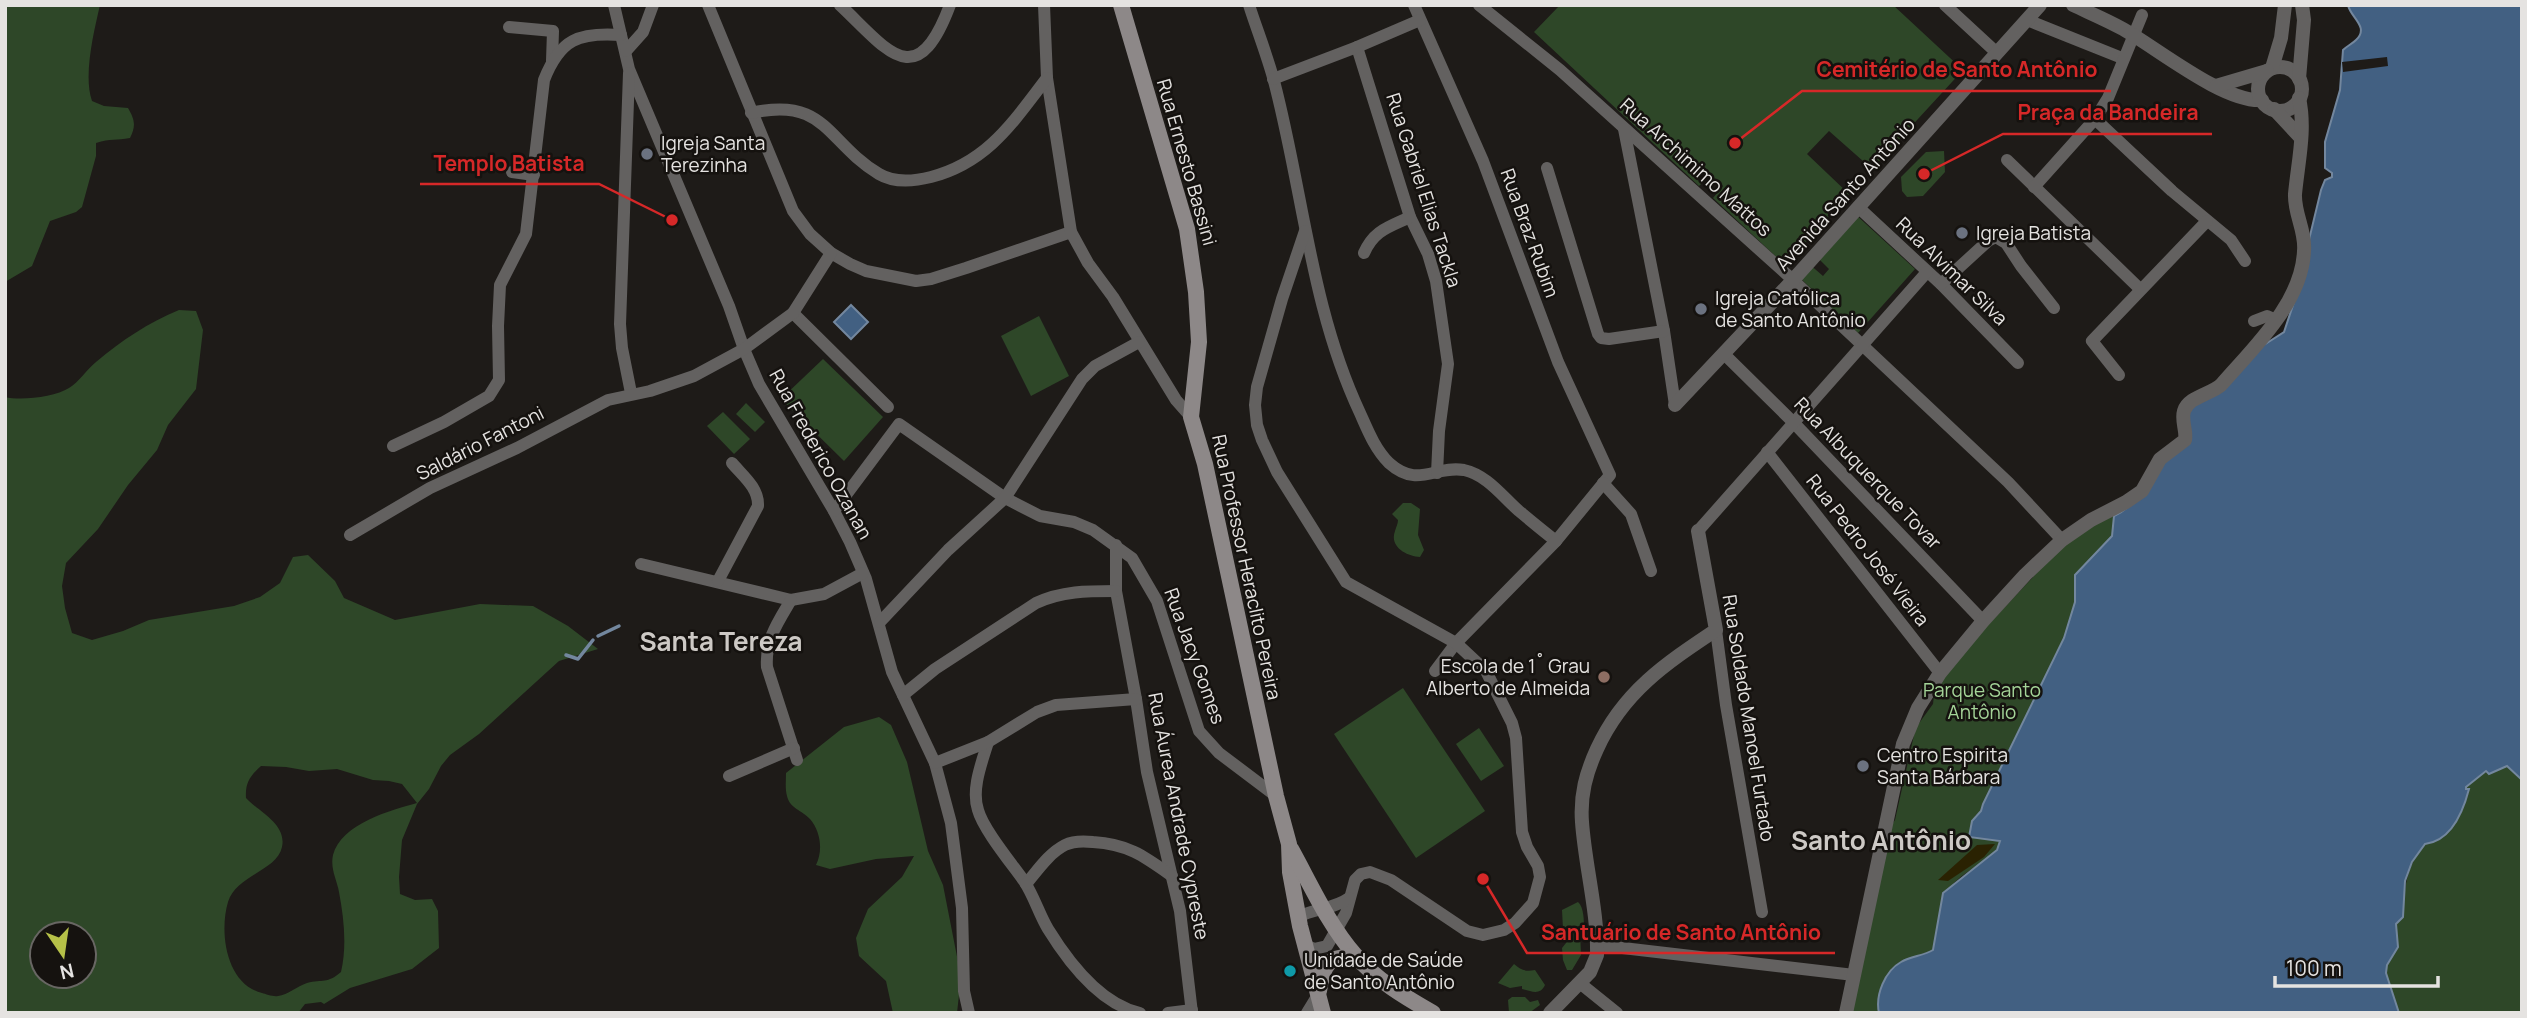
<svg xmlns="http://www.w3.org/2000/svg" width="2527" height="1018" viewBox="0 0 2527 1018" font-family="Manrope,sans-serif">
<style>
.green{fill:#2e4728;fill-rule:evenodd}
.sand{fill:#2a2202}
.water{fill:#426082;stroke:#73879e;stroke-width:2}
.pier{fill:#1e1b18}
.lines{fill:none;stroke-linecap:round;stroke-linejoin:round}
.stream{stroke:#73879e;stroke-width:3.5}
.minor{stroke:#636160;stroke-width:12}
.tertiary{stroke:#636160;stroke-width:14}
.secondary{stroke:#8d8888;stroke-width:16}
.worship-dot{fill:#6b7280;stroke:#15120f;stroke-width:2.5}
.education-dot{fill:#8d6e63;stroke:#15120f;stroke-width:2.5}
.culture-dot{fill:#0f9aa8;stroke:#15120f;stroke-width:2.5}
.labels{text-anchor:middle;stroke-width:5;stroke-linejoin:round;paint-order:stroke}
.poi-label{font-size:19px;fill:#e5e3e1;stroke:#15120f;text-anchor:start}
.street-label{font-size:19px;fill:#e5e3e1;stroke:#15120f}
.park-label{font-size:19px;fill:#a4d498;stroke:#15120f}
.district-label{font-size:26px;font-weight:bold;fill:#cdc9c5;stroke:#15120f}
.leader{fill:none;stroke:#d62828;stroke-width:2.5}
.callout-dot{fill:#d62828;stroke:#15120f;stroke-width:2.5}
.callout-label{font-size:21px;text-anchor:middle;font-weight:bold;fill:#d62828;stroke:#15120f;stroke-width:5;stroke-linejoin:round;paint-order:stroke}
</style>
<rect width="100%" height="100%" fill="#1e1b18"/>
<g class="green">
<path d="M 5,5 L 100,5 C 94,31 83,76 92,101 L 104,106 L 128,108 C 135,120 136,126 130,138 C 116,141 111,138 96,143 L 96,156 L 82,207 L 76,212 L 50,221 L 32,266 L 5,282 Z"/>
<path d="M 1560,5 L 1893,5 L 1963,70 L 1872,169 L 1829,131 L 1807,154 L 1849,194 L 1785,265 L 1713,198 L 1723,186 L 1710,175 L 1699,186 L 1534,32 Z"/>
<path d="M 1944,151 L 1945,172 L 1923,196 L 1907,197 L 1902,191 L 1901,177 L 1926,152 Z"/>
<path d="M 1854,213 L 1915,269 L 1858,333 L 1797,275 L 1808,263 L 1823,276 L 1829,269 L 1815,255 Z"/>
<path d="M 179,310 L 196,311 L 203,330 L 196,389 L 168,425 L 157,450 L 128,485 L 98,529 L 66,563 L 62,586 L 65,608 L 72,633 L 92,640 L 123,631 L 149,620 L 234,606 L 260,597 L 280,583 L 293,557 L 308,555 L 335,581 L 344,598 L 395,620 L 480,604 L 533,606 L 568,626 L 598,649 L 559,661 L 479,734 L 450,755 L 441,766 L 429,789 L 417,804 L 402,840 L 399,877 L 400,894 L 415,900 L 432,899 L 438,911 L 439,948 L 412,969 L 350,988 L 324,1004 L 321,1002 L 305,1004 L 298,1013 L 5,1013 L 5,397 C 21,401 55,397 69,388 C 79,382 87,369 96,362 C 122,340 148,323 179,310 ZM 261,766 L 286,767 L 309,771 L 337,769 L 373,780 L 389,781 L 402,784 L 417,803 C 391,810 341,824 333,855 C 330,869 337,880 339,892 C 344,919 347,946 341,972 C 327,984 323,979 307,983 C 297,986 288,995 278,996 C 273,997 266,994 262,993 C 226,984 219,932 228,902 C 236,875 277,871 282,847 C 287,824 259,812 246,798 C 245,783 250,776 261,766 ZM 42,934 L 84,934 L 84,976 L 42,976 Z"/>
<path d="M 1039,316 L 1069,376 L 1031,396 L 1001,336 Z"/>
<path d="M 823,359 L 883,417 L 844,461 L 781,399 Z"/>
<path d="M 746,403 L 765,422 L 755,432 L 736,414 Z"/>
<path d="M 723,412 L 750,439 L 734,454 L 707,426 Z"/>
<path d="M 1403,503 L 1411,503 L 1420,509 L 1418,535 L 1424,550 L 1420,557 C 1407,556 1389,547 1395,531 C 1396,527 1398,524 1398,520 L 1392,514 Z"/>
<path d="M 2114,516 L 2112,536 L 2075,575 L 2076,602 L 2064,638 L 1983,804 L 1981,811 L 1975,816 L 2001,841 C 1993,864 1961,869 1949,890 C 1941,904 1937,933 1933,950 C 1926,954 1919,954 1911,958 C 1890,967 1874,988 1879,1013 L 1852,1013 L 1888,830 L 1895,820 L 1914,735 L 1917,726 L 1933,704 L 1935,687 L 1944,672 L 2063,545 L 2107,517 Z"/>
<path d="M 1403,688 L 1485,811 L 1416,858 L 1334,734 Z"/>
<path d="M 879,717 L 891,725 L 907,762 L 928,851 L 943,885 L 961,977 L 957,1013 L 893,1013 L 886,981 L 859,956 L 856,938 L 868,909 L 902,877 L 914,856 L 876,859 L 830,869 L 816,865 C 823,851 821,832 810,819 C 802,810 790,809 787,796 C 785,789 786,780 786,773 L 844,727 Z"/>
<path d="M 1479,728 L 1504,766 L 1481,781 L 1456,744 Z"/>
<path d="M 2507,766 L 2522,780 L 2522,1013 L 2399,1013 C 2396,998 2384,984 2386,968 C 2387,962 2392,958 2394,953 C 2397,944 2397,933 2396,924 L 2403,917 C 2405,886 2405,869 2425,843 C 2450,841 2464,812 2469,790 L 2466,789 L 2466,786 L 2483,772 L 2490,774 Z"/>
<path d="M 1578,902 C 1584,907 1584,921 1584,929 L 1580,932 L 1581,955 L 1572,970 L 1567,970 L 1563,960 L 1562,948 L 1570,938 L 1563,929 L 1562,910 Z"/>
<path d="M 1514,964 C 1521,970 1525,972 1535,970 L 1545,985 C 1540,996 1531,991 1522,989 L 1522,986 L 1510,988 L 1498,983 Z"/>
<path d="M 1512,997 L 1525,997 L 1530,1002 L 1538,1000 L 1540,1005 L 1529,1013 L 1509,1013 L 1508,1000 Z"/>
</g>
<path class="sand" d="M 1995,844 L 1984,857 L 1948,881 L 1938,880 L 1977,845 Z"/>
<g class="water">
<path d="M 2348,5 L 2522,5 L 2522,780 L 2507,766 L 2489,774 L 2486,771 L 2466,787 L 2466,789 L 2469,789 C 2463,812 2451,841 2425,844 L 2412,862 L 2405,881 L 2403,917 L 2396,924 L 2398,947 L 2387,965 L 2386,973 L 2399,1013 L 1879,1013 C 1875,995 1885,971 1901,962 C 1911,956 1923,956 1933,950 L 1943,893 L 1997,850 L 2000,841 L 1969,837 L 1972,821 L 1981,811 L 1983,804 L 2064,638 L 2075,602 L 2075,575 L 2112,536 L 2114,516 C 2142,504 2149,468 2175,453 L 2188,410 L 2259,348 L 2284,332 L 2307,263 L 2307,248 L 2321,190 L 2325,180 L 2332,177 L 2332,173 L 2325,168 L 2325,142 L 2340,90 L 2343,50 C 2347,46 2352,44 2356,40 C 2370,27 2350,17 2348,5 Z"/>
<path d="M 851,305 L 868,322 L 851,339 L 834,322 Z"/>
</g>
<path class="pier" d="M 2387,57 L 2388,66 L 2343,72 L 2342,62 Z"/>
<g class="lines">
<g class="stream">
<path d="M 598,636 L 619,626"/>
<path d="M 566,655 L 578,659 L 593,640"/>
</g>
<g class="minor">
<path d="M 614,5 L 629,69 L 729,306 L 744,349 L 759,384 L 834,511 L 850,542 L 866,579 L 892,672 L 935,763 L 951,823 L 962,908 L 964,991 L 969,1013"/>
<path d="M 708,5 L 793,211 L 810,234 L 831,253 L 850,264 L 866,271 L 916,281 L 931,279 L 966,268 L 1071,232"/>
<path d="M 840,5 C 887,49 916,96 950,5"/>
<path d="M 1044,5 L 1047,78 L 1071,232 L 1088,263 L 1113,297 L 1176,400 L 1191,417"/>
<path d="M 1249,5 C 1257,30 1267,55 1274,81 C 1303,191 1311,309 1360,413 C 1368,431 1375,449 1389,463 C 1418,489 1435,465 1464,470 C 1487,475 1502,496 1519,511 C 1531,521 1543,531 1556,541"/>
<path d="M 1414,5 L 1483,161 L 1558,362 L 1610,475 L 1556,541 L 1456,643 L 1435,671"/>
<path d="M 1479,5 L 1560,70 L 1793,280 L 2008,482 L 2062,540"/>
<path d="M 1945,5 L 1997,53"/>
<path d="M 2027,20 L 2122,58"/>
<path d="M 509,27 L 553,31 L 552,61"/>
<path d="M 1357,47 L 1410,217 L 1428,254 L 1436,281 L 1448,364 L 1439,431 L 1437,473"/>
<path d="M 626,51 L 643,32 L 653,5"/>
<path d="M 629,73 L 620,324 L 622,348 L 631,393"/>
<path d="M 1273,79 L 1357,47 L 1420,20"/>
<path d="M 751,113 C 826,96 826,142 879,174 C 894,183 915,181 931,177 C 988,162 1013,122 1047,78"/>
<path d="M 2095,119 L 2172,191 L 2231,240 L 2245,261"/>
<path d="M 1624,129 L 1664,331 L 1675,405"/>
<path d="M 2007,160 L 2140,289"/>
<path d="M 1547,168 L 1598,334 L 1601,338 L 1609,339 L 1664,331"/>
<path d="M 512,172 L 534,175"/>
<path d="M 2034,187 L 2095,119 L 2108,98 L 2142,15"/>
<path d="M 1858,207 L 1941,284 L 2018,363"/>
<path d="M 1305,231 L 1282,299 L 1257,387 L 1255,405 L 1257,425 L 1262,440 L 1277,472 L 1346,582 L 1456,643 L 1486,671 L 1512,723 L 1516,738 L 1522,832 L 1527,847 L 1538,866 L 1540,877 L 1533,903 L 1515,923 L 1504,930 L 1483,935 L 1467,931 L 1391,880 L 1370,872 L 1361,874 L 1355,880 L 1346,913 L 1327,946 L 1314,949 L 1306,945"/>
<path d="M 1364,253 C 1374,230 1389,227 1410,217"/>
<path d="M 1941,284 L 1988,241 L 1996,237 L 2006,243 L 2021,266 L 2054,308"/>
<path d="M 793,313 L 888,407"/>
<path d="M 2254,321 L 2267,316 L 2276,320"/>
<path d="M 1724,354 L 1793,422 L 1983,621"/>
<path d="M 2119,375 L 2092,341 L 2207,221"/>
<path d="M 393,446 L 444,422 L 489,396 L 499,380 L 498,326 L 500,285 L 526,234 L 544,80 C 560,39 579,32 621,35"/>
<path d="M 1767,452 L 1940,673"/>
<path d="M 1603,483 L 1631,514 L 1651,571"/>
<path d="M 834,511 L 899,424 L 1005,498 L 1040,516 L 1074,522 L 1093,530 L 1132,558 L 1157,601 L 1199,731 L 1219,753 L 1276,796"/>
<path d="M 1698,531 L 1927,272"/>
<path d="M 350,535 L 430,488 L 517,448 L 608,400 L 650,391 L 694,376 L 744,349 L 793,313 L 831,253"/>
<path d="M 1116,545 L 1116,591 L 1136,699 L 1147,772 L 1180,911 L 1192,1013"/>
<path d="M 641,564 L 791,600 L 824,594 L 863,573"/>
<path d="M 718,581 L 758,506 C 759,488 743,476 732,463"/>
<path d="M 791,600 C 778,622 765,640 767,667 L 797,760"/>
<path d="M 880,622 L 948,550 L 1005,498 L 1082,379 L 1095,366 L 1139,342"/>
<path d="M 1716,630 L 1726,705 L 1762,912"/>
<path d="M 903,695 L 935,669 L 1036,603 C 1062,591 1087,591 1116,591"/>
<path d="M 988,742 C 982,762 971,789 978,810 C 983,829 1012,864 1024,881 C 1034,896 1039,914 1048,929 C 1069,963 1100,1004 1140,1013"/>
<path d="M 935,763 L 988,742 L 1037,712 L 1056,705 L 1136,699"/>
<path d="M 729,776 L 794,748"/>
<path d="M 1026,884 C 1037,871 1049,853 1065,845 C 1073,841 1084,841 1093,842 C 1128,844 1144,856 1172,876"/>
<path d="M 1298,917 C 1315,908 1334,909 1349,898"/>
<path d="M 1597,945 L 1854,975"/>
<path d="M 1581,984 L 1617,1013"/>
<path d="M 1168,1013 L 1192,1010"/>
<path d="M 1307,1013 L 1318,995"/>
</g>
<g class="tertiary">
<path d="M 2073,5 C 2090,13 2107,20 2123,29 C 2157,48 2224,103 2262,100"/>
<circle cx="2280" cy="89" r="22"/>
<path d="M 2272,68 L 2281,38 L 2285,5"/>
<path d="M 2299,79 L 2304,20 L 2302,5"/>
<path d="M 2216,86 L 2267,71"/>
<path d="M 2274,109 L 2301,138"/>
<path d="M 1675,405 L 1793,280 L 2040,5"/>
<path d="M 1550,1013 L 1590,972 L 1597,955 C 1598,912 1585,865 1582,822 C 1580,795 1586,773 1597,749 C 1623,692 1665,664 1716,630 L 1698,531"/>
<path d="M 1846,1013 L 1903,744 L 1918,708 L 1940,673 L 1983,621 L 2025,575 L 2062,540 L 2091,520 L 2126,502 L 2142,491 L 2160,459 L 2185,440 C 2187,431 2181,421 2184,411 C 2188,397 2211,394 2221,385 C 2253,348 2302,303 2304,251 C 2306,231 2294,214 2295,194 C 2298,162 2306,130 2299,98"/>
</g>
<g class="secondary">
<path d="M 1121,5 L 1187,229 L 1196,292 L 1199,342 L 1191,417 L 1205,464 L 1276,796 L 1289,844 L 1290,872 L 1300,926 L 1323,1013"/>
<path d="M 1291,849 C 1311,885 1328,924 1355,955 C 1376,980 1405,997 1433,1013"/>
<path d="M 1319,991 C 1323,965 1328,955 1356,957"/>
</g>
</g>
<g class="worship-dot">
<circle cx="647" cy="154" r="7"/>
<circle cx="1962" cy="233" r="7"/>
<circle cx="1701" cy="309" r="7"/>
<circle cx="1863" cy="766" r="7"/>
</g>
<circle class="education-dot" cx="1604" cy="677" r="7"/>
<circle class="culture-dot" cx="1290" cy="971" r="7"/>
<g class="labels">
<g class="poi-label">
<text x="661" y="150">Igreja Santa<tspan x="661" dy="22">Terezinha</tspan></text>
<text x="1976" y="240">Igreja Batista</text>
<text x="1715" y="305">Igreja Católica<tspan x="1715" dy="22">de Santo Antônio</tspan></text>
<text x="1590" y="673" text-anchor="end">Escola de 1˚ Grau<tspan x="1590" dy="22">Alberto de Almeida</tspan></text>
<text x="1877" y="762">Centro Espirita<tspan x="1877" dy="22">Santa Bárbara</tspan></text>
<text x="1304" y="967">Unidade de Saúde<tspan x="1304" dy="22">de Santo Antônio</tspan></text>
</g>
<g class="street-label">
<text transform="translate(1187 162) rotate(74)" y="7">Rua Ernesto Bassini</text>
<text transform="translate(1696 167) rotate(42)" y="7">Rua Archimimo Mattos</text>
<text transform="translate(1424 190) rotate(72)" y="7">Rua Gabriel Elias Tackla</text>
<text transform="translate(1845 194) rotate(-48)" y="7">Avenida Santo Antônio</text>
<text transform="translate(1530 233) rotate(70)" y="7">Rua Braz Rubim</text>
<text transform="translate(1952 271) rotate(44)" y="7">Rua Alvimar Silva</text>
<text transform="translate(480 443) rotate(-27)" y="7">Saldário Fantoni</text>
<text transform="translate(821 454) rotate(61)" y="7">Rua Frederico Ozanan</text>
<text transform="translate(1868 473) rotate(46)" y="7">Rua Albuquerque Tovar</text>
<text transform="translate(1868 550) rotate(52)" y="7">Rua Pedro José Vieira</text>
<text transform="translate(1247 567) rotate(78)" y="7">Rua Professor Heraclito Pereira</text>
<text transform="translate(1195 656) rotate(70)" y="7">Rua Jacy Gomes</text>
<text transform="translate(1749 718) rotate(81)" y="7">Rua Soldado Manoel Furtado</text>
<text transform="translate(1179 816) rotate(79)" y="7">Rua Áurea Andrade Cypreste</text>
</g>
<g class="park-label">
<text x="1982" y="697">Parque Santo<tspan x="1982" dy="22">Antônio</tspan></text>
</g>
<g class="district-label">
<text x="721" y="651">Santa Tereza</text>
<text x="1881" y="850">Santo Antônio</text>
</g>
</g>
<path class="leader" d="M1735 143L1802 91H2111M1924 174L2003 134H2212M672 220L599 184H420M1483 879L1527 953H1835"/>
<g class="callout-dot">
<circle cx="1735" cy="143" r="7"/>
<circle cx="1924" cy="174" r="7"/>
<circle cx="672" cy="220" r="7"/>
<circle cx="1483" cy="879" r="7"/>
</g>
<g class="callout-label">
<text x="1957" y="77">Cemitério de Santo Antônio</text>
<text x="2108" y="120">Praça da Bandeira</text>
<text x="509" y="171">Templo Batista</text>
<text x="1681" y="940">Santuário de Santo Antônio</text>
</g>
<rect width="2527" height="1018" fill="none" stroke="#e5e3e1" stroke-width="14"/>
<g transform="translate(63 955) rotate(167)"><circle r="33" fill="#15120f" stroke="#686663" stroke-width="2"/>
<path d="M0-5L12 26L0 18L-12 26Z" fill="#b6c148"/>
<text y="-10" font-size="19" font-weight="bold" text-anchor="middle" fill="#e5e3e1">N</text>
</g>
<path d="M2275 976v10h163v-10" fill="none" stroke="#e5e3e1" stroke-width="3.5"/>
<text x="2286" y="976" font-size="21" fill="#e5e3e1" stroke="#15120f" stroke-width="5" paint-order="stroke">100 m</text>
</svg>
